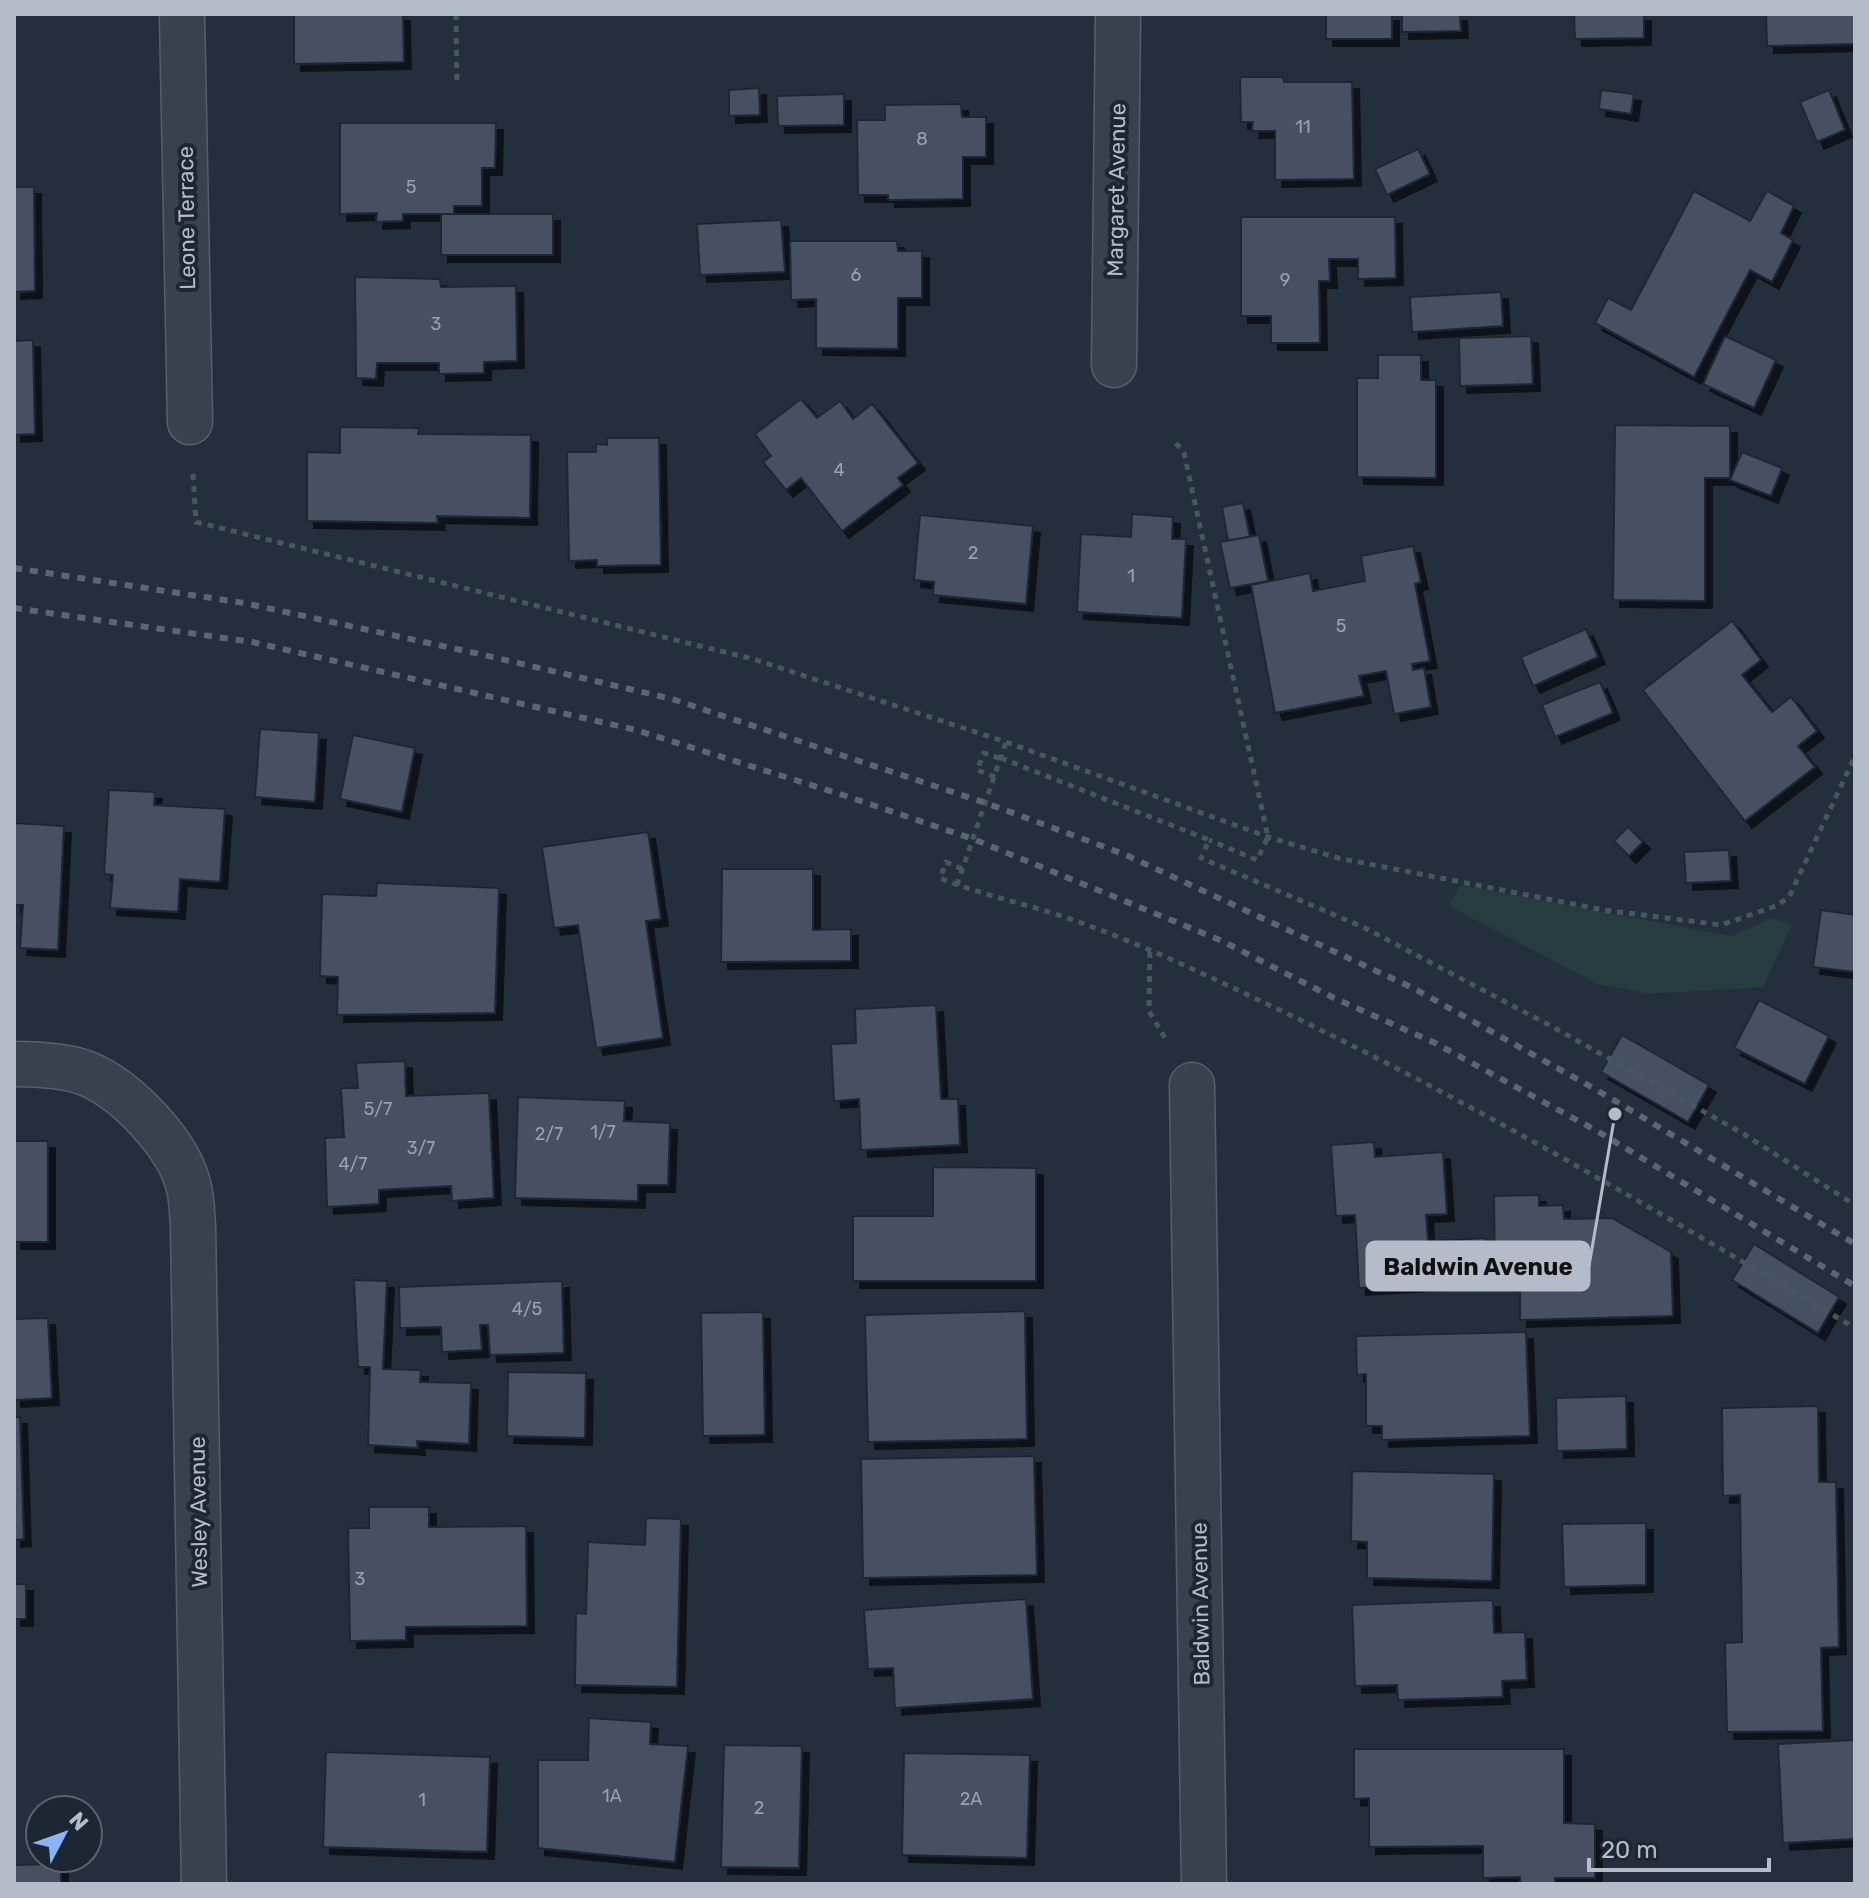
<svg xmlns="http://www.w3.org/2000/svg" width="1869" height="1898" viewBox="0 0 1869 1898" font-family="Rubik,sans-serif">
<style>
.green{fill:#263c3f}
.building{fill:#455162;stroke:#1f2835;stroke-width:2;filter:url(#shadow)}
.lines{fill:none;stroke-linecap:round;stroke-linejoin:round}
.street-casing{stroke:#565f6c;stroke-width:47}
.path{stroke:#44595c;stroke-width:5;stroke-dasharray:6 6;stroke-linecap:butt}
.street{stroke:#38414e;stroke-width:44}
.rail{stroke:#5a6575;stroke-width:6;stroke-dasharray:8 8;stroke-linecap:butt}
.labels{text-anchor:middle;stroke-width:8;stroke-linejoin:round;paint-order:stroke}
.number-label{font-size:18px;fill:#98a1af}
.street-label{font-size:22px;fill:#b4bcc9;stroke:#1d2633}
.leader{fill:none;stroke:#b4bcc9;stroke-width:3}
.callout-dot{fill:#b4bcc9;stroke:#1d2633;stroke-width:3}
.callout{fill:#b4bcc9;stroke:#b4bcc9;stroke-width:3}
.callout-label{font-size:24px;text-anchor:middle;font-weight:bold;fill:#111}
</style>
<defs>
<filter id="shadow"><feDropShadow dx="7" dy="7" stdDeviation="0" flood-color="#0009"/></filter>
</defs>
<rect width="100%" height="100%" fill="#242f3e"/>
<path class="green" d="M 1460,885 L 1731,936 L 1772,918 L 1792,925 L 1763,987 L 1650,994 L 1597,984 L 1449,906 Z"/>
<g class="building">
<path d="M 294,14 L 403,14 L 404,62 L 294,64 Z"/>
<rect x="1326" y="14" width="66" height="25"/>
<path d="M 1402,14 L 1460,14 L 1461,31 L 1402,32 Z"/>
<path d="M 1574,14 L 1644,14 L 1644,38 L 1575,39 Z"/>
<path d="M 1766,14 L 1855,14 L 1855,44 L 1767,46 Z"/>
<path d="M 1240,77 L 1283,77 L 1284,82 L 1352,82 L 1354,179 L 1275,180 L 1275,131 L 1252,131 L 1253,122 L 1241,122 Z"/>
<path d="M 759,88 L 760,115 L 729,116 L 729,90 Z"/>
<path d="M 1601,90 L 1634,94 L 1631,114 L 1599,109 Z"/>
<path d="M 1829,90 L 1845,130 L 1817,142 L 1800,102 Z"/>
<path d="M 844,94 L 844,125 L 778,126 L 777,96 Z"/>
<path d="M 961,104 L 962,117 L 986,117 L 986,157 L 963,157 L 963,199 L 888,200 L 888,195 L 858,195 L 857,120 L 885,120 L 885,105 Z"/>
<path d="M 340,123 L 496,123 L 495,168 L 482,168 L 482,206 L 454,206 L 454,214 L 403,214 L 403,221 L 376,222 L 377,213 L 340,214 Z"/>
<path d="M 1418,149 L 1430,174 L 1387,195 L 1375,169 Z"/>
<path d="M 14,187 L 34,187 L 35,291 L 14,292 Z"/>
<path d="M 1694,191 L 1750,221 L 1767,191 L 1794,206 L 1781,233 L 1793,240 L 1772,282 L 1750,270 L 1694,377 L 1595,323 L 1608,298 L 1631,310 Z"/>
<rect x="441" y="214" width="112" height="41"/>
<path d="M 1241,217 L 1395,217 L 1396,278 L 1358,279 L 1358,259 L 1329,259 L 1330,281 L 1319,281 L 1320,343 L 1271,343 L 1271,316 L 1241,316 Z"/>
<path d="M 781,220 L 785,272 L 700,275 L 697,224 Z"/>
<path d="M 790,241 L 897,241 L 898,251 L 922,251 L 922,298 L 898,298 L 898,349 L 816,348 L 816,299 L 791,300 Z"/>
<path d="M 355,277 L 440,279 L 441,287 L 516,286 L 517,361 L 484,362 L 484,373 L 439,374 L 439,363 L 377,363 L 376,379 L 356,378 Z"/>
<path d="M 1501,292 L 1503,326 L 1412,332 L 1410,297 Z"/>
<path d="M 1531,336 L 1533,384 L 1460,386 L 1459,338 Z"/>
<path d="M 1725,336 L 1776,360 L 1754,408 L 1703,384 Z"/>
<path d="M 33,340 L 35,434 L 14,435 L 14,341 Z"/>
<path d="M 1378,355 L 1421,355 L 1421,380 L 1436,380 L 1436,478 L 1357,477 L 1357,378 L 1378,378 Z"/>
<path d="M 801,399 L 817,418 L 840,401 L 853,419 L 872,404 L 918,463 L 898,478 L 903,485 L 842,531 L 801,478 L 786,490 L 763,462 L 771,456 L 755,434 Z"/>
<path d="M 1615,425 L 1730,426 L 1730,478 L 1705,478 L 1705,601 L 1613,600 Z"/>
<path d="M 340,427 L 419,428 L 418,434 L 531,435 L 530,518 L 437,516 L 438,523 L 307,521 L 307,452 L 340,453 Z"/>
<path d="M 607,438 L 659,438 L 661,565 L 597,566 L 597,560 L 569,561 L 567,452 L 596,452 L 596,444 L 607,445 Z"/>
<path d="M 1742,452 L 1782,468 L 1771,496 L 1730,480 Z"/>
<path d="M 1243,503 L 1250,537 L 1228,541 L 1222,507 Z"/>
<path d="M 1132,514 L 1173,517 L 1172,539 L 1186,539 L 1182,618 L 1077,612 L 1081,534 L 1131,537 Z"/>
<path d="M 920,515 L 1033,526 L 1026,604 L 933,595 L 934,582 L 914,580 Z"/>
<path d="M 1259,535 L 1268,581 L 1230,588 L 1220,542 Z"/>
<path d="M 1413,546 L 1421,582 L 1415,584 L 1430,661 L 1412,664 L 1413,670 L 1424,668 L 1431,707 L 1394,714 L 1386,671 L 1359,676 L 1364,696 L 1275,713 L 1251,585 L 1310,573 L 1313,591 L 1365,581 L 1361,556 Z"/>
<path d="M 1732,621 L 1761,660 L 1742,675 L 1772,712 L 1791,697 L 1817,731 L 1798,746 L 1815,767 L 1745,821 L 1643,690 Z"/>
<path d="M 1586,629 L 1598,657 L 1533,686 L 1521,657 Z"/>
<path d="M 1600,682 L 1613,713 L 1555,737 L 1542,705 Z"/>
<path d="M 260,729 L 319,733 L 315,802 L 255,797 Z"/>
<path d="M 353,735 L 415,748 L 402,812 L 340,799 Z"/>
<path d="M 109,790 L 155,792 L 154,805 L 225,809 L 220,882 L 180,879 L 178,912 L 110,908 L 113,875 L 104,874 Z"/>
<path d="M 14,823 L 64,826 L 58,950 L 20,948 L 23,905 L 14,905 Z"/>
<path d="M 1628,827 L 1643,842 L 1629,856 L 1614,841 Z"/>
<path d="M 648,832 L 661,919 L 646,921 L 663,1038 L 596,1048 L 578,925 L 554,928 L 542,847 Z"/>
<path d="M 1729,850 L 1731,881 L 1686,883 L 1684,852 Z"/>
<path d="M 722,869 L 813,869 L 813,930 L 851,929 L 851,961 L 721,962 Z"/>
<path d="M 377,883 L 499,888 L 495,1013 L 337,1015 L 338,977 L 320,976 L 322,894 L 376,896 Z"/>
<path d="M 1821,910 L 1855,915 L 1855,972 L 1813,967 Z"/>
<path d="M 1759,1000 L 1829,1036 L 1805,1084 L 1734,1048 Z"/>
<path d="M 936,1005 L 941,1099 L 958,1099 L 960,1145 L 861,1150 L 859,1099 L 834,1101 L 831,1044 L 856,1043 L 855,1009 Z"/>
<path d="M 1622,1035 L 1709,1085 L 1688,1122 L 1601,1072 Z"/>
<path d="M 405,1061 L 406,1096 L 489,1093 L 494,1198 L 452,1201 L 451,1186 L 379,1190 L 379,1204 L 327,1207 L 325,1138 L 344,1137 L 341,1088 L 358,1088 L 356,1063 Z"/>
<path d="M 518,1097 L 625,1101 L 624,1121 L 670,1123 L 668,1185 L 638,1185 L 638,1201 L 515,1198 Z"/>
<rect x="14" y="1141" width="34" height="101"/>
<path d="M 1374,1142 L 1375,1157 L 1443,1152 L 1447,1214 L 1426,1215 L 1428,1241 L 1486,1238 L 1488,1280 L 1359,1288 L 1355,1215 L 1336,1216 L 1331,1145 Z"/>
<path d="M 933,1167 L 1036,1168 L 1036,1281 L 853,1281 L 853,1216 L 933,1216 Z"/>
<path d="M 1539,1195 L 1539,1206 L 1563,1205 L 1564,1219 L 1612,1218 L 1671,1252 L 1673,1316 L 1520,1320 L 1520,1278 L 1495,1279 L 1494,1196 Z"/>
<path d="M 1754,1244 L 1839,1297 L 1818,1333 L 1732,1280 Z"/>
<path d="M 354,1280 L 387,1281 L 383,1369 L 421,1370 L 420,1382 L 471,1383 L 469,1444 L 417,1441 L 418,1448 L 368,1445 L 370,1367 L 358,1367 Z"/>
<path d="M 562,1281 L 564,1353 L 490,1355 L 488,1325 L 480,1325 L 482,1350 L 442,1352 L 441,1327 L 400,1328 L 399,1287 Z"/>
<path d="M 1025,1311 L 1027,1439 L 868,1442 L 865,1315 Z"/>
<path d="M 763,1312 L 765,1435 L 703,1436 L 701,1313 Z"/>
<path d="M 48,1318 L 52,1398 L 14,1400 L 14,1319 Z"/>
<path d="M 1526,1332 L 1530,1436 L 1382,1440 L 1382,1426 L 1366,1426 L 1366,1374 L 1357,1375 L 1356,1336 Z"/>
<path d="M 508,1372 L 586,1373 L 585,1438 L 507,1436 Z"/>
<path d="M 1626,1396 L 1627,1449 L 1557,1451 L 1556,1398 Z"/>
<path d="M 1818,1406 L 1819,1482 L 1836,1482 L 1839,1647 L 1821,1648 L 1823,1731 L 1727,1732 L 1725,1643 L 1742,1642 L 1740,1495 L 1723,1496 L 1722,1408 Z"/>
<path d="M 14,1417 L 20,1417 L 24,1539 L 14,1540 Z"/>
<path d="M 1034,1456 L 1037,1575 L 863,1578 L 861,1459 Z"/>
<path d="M 1352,1471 L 1494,1474 L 1492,1581 L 1367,1578 L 1367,1542 L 1351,1541 Z"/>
<path d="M 369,1507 L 429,1507 L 429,1527 L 526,1526 L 527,1626 L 406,1627 L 406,1640 L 350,1641 L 348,1528 L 369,1528 Z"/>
<path d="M 646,1518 L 681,1519 L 677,1687 L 575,1685 L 576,1613 L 586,1614 L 588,1542 L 645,1545 Z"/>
<path d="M 1646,1523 L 1646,1585 L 1564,1587 L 1562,1524 Z"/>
<rect x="14" y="1584" width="12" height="35"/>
<path d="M 1026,1599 L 1033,1699 L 895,1708 L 893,1668 L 868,1669 L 864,1610 Z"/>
<path d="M 1493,1600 L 1494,1633 L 1525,1632 L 1527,1680 L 1502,1681 L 1503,1697 L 1398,1700 L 1397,1685 L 1355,1686 L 1352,1605 Z"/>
<path d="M 589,1718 L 651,1722 L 650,1744 L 688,1746 L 675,1862 L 538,1848 L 538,1760 L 588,1760 Z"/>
<path d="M 1855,1740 L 1855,1839 L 1783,1843 L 1778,1744 Z"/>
<path d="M 724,1745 L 802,1746 L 799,1868 L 721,1867 Z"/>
<path d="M 1354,1749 L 1564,1749 L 1564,1823 L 1595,1824 L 1595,1878 L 1555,1878 L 1555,1884 L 1520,1884 L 1520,1877 L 1483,1878 L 1483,1846 L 1369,1847 L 1369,1798 L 1354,1799 Z"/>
<path d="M 326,1752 L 490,1757 L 487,1852 L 323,1847 Z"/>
<path d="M 904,1753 L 1030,1755 L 1027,1858 L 902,1855 Z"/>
<path d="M 61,1864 L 61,1884 L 14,1884 L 14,1865 Z"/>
</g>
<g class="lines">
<g class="street-casing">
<g id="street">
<path d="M 182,14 L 190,422"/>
<path d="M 1114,365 L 1118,14"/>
<path d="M 14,1064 C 37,1064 66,1065 88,1074 C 128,1091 180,1146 189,1188 C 192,1200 192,1214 193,1226 L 204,1884"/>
<path d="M 1192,1085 L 1204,1884"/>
</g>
</g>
<g class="path">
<path d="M 456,14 L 457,86"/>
<path d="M 1176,443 L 1184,453 L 1268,837 L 1257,860 L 1209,840"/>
<path d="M 193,474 L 196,522 L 753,659 L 1006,742 L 1268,837 L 1338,858 L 1604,910 L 1721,925 L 1776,906 L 1789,897 L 1855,756"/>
<path d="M 1001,758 L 1209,840 L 1201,858 L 1365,928 L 1551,1026 L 1742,1133 L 1855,1205"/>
<path d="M 995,777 L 977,770 L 984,753 L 1001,759"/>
<path d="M 962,869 L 946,862 L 940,878 C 983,896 1029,904 1073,920 C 1139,943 1204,974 1267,1004 C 1470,1100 1662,1214 1855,1328"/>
<path d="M 957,885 L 1006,742"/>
<path d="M 1150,952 L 1149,1011 L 1165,1038"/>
</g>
<use href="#street" class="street"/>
<g class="rail">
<path d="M 14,568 L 244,603 L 484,655 L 672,699 L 986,803 L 1126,855 L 1413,988 L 1595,1089 L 1855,1244"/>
<path d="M 14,608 L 252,642 L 636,730 L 846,796 L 973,839 L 1220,940 L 1334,998 L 1435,1043 L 1597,1131 L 1855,1286"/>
</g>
</g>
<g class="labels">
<g class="number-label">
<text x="1303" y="133">11</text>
<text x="922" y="145">8</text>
<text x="411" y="193">5</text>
<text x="856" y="281">6</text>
<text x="1285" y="286">9</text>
<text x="436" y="330">3</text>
<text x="839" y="476">4</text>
<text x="973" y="559">2</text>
<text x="1131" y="582">1</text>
<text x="1341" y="632">5</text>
<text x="378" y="1115">5/7</text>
<text x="603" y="1138">1/7</text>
<text x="549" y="1140">2/7</text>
<text x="421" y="1154">3/7</text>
<text x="353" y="1170">4/7</text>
<text x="527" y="1315">4/5</text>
<text x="360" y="1585">3</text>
<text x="612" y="1802">1A</text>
<text x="971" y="1805">2A</text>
<text x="422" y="1806">1</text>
<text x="759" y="1814">2</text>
</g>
<g class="street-label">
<text transform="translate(1116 190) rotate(-89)" y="8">Margaret Avenue</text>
<text transform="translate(186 218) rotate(-91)" y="8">Leone Terrace</text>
<text transform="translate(198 1512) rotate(-91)" y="8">Wesley Avenue</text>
<text transform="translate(1200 1604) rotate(-91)" y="8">Baldwin Avenue</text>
</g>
</g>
<path class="leader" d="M1615 1114L1589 1266"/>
<circle class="callout-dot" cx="1615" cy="1114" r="8"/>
<rect class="callout" x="1367" y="1242" width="222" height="48" rx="8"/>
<g class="callout-label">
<text x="1478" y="1275">Baldwin Avenue</text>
</g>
<rect width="1869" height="1898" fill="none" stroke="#b4bcc9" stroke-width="32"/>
<g transform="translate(64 1834) rotate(49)"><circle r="38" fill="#1d2633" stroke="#59626f" stroke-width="2"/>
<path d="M0-6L14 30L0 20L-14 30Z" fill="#8ab4f8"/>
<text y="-12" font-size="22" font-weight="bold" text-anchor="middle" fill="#b4bcc9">N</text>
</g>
<path d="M1589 1858v12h180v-12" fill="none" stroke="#b4bcc9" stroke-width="4"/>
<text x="1601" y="1858" font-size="24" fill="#b4bcc9" stroke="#1d2633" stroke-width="6" paint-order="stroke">20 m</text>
</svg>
